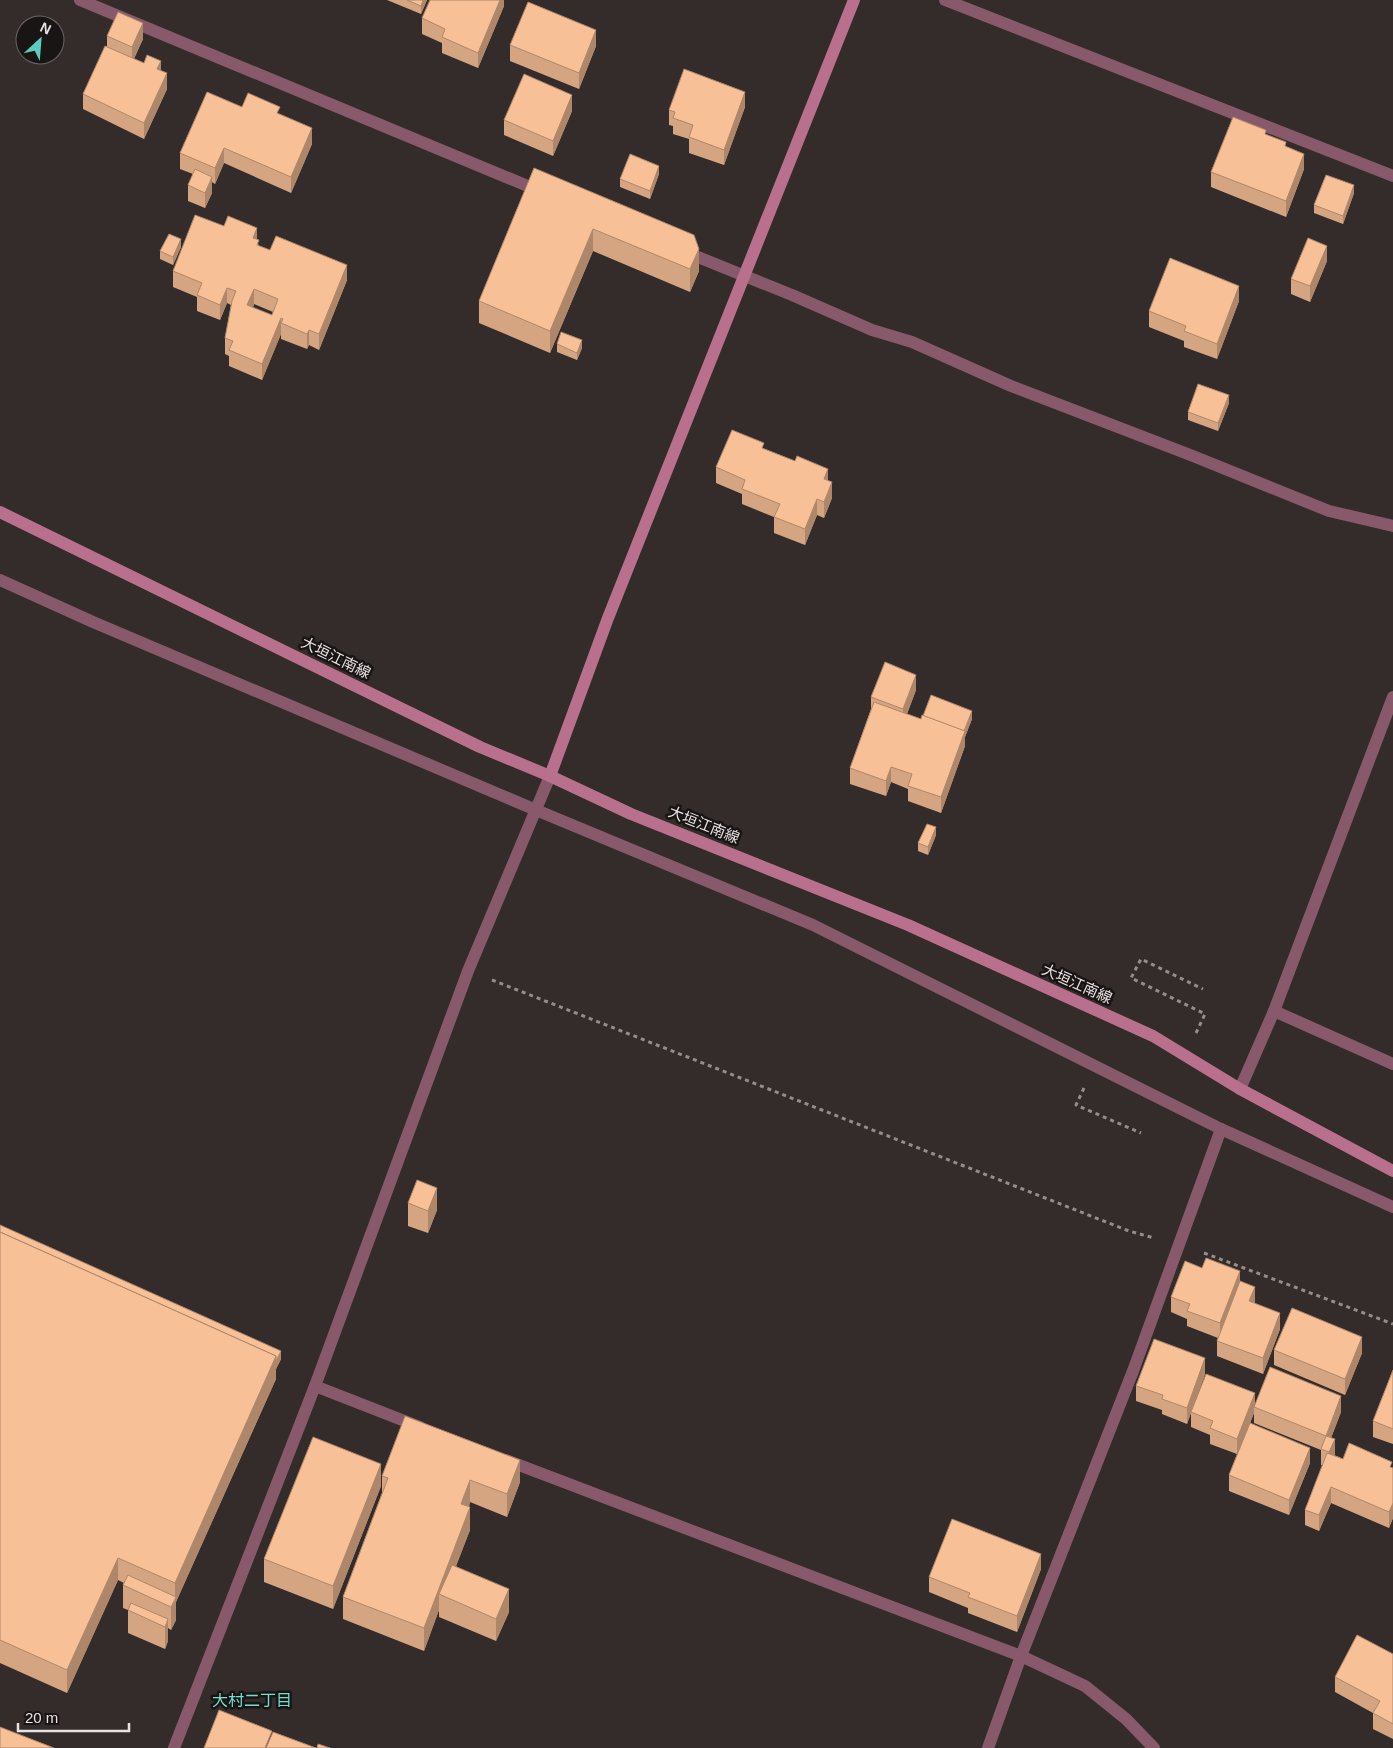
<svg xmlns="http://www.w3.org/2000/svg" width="1393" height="1748" viewBox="0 0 1393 1748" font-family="Arial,'Noto Sans JP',sans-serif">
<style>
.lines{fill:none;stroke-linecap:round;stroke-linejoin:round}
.path{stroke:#938d8c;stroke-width:3;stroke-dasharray:4 4;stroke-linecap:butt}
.street{stroke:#87596a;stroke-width:12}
.secondary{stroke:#b9708c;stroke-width:12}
.wall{fill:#d5a581;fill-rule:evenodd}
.shaded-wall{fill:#ae8669}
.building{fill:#f8c096;stroke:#ae8669;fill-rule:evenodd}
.labels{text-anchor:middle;stroke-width:5;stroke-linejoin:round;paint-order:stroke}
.street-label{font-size:15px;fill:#e8e3e2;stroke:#191515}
.neighbourhood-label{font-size:16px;fill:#75ddcd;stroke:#191515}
</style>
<rect width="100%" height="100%" fill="#332c2b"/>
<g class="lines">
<g class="path">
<path d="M 492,980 L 1129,1231 L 1154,1238"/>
<path d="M 1196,1033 L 1205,1014 L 1131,978 L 1141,959 L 1203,989"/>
<path d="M 1084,1088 L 1076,1105 L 1141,1133"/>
<path d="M 1204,1253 L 1393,1324"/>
</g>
<g class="street">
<path d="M 80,0 L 542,192"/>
<path d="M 945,0 L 1393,176"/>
<path d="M 683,251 L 792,295 L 872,330 L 912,342 L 1011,386 L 1193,456 L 1329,511 L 1393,526"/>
<path d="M 0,580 L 93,622 L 536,810 L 813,925 L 1221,1129 L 1393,1207"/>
<path d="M 1274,1011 L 1393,1064"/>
<path d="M 1240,1089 L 1274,1011 L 1393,697"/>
<path d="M 315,1386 L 420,1427"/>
<path d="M 506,1460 L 1021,1656 L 1085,1686 L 1126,1719 L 1154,1748"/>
<path d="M 174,1748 L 315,1386 L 468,971 L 550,776"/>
<path d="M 988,1748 L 1021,1656 L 1133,1371 L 1221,1129"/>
</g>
<g class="secondary">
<path d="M 0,512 L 480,747 L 550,776 L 631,814 L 908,925 L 1153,1036 L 1240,1089 L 1393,1171"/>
<path d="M 550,776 L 608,618 L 854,0"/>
</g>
</g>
<g class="wall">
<path d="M 387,0 L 427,0 L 421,14 Z"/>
<path d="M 504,0 L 504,6 L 478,68 L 442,53 L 442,43 L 422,34 L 422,18 Z"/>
<path d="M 107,36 L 143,39 L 134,59 L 161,70 L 167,89 L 144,139 L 83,109 L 83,94 L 107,47 Z"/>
<path d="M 510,45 L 596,46 L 579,89 L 510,61 Z"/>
<path d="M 242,107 L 280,115 L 312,144 L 291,193 L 224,163 L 215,184 L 212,182 L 212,193 L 205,208 L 188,201 L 188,185 L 193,174 L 180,169 L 180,153 Z"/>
<path d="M 745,107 L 724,165 L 689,153 L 689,139 L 673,134 L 673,126 L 669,125 L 669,110 Z"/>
<path d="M 572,111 L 553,156 L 504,135 L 504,120 Z"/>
<path d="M 1266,134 L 1286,147 L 1304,169 L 1286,217 L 1211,187 L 1211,172 Z"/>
<path d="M 534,168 L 699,271 L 690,292 L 593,251 L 550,353 L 479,323 L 479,301 Z"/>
<path d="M 659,174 L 650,199 L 620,187 L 620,179 Z"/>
<path d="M 1354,193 L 1343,224 L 1314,213 L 1314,205 Z"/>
<path d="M 257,240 L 259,246 L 347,280 L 319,350 L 309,345 L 307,349 L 281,339 L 281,334 L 262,380 L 229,366 L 229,356 L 225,354 L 225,338 L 231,305 L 227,303 L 220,320 L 197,311 L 197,297 L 173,287 L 173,271 ZM 254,304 L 273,312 L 272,315 L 253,308 Z"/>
<path d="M 181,247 L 173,265 L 160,259 L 160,251 Z"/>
<path d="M 1327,261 L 1310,302 L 1291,294 L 1291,279 Z"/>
<path d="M 1239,301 L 1217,359 L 1184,347 L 1184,341 L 1149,327 L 1149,311 Z"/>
<path d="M 557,344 L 582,348 L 577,360 L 557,352 Z"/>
<path d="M 1229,403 L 1218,431 L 1188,420 L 1188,412 Z"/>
<path d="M 764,449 L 828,481 L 832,498 L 824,518 L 817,515 L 805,545 L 774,533 L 774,517 L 742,504 L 742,494 L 716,483 L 716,467 Z"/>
<path d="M 916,690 L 907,714 L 921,719 L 972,719 L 965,737 L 965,746 L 941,813 L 908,801 L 908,789 L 891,782 L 886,796 L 850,784 L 850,768 L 871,709 L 871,697 Z"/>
<path d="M 936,835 L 928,855 L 918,851 L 918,843 Z"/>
<path d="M 408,1203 L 437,1210 L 428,1233 L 408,1226 Z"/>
<path d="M 0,1225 L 281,1359 L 276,1369 L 276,1379 L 176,1602 L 176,1620 L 171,1630 L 168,1628 L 168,1641 L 165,1649 L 128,1633 L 128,1610 L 123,1608 L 123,1585 L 124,1583 L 118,1580 L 67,1693 L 0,1663 Z"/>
<path d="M 1202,1268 L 1240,1282 L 1255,1302 L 1255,1303 L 1280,1329 L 1263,1374 L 1217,1356 L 1217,1341 L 1218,1338 L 1187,1326 L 1187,1319 L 1171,1312 L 1171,1297 Z"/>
<path d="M 1274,1350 L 1362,1353 L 1345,1395 L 1274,1365 Z"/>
<path d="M 1393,1370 L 1393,1444 L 1373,1437 L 1373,1421 Z"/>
<path d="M 1205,1374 L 1187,1424 L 1162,1414 L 1162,1410 L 1136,1401 L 1136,1386 Z"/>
<path d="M 1255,1403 L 1341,1412 L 1331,1438 L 1334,1455 L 1343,1459 L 1393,1468 L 1393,1518 L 1389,1528 L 1331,1503 L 1319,1531 L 1305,1525 L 1305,1510 L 1323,1465 L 1321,1465 L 1321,1450 L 1254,1423 L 1254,1413 L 1249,1426 L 1310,1463 L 1289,1515 L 1229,1491 L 1229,1475 L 1237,1454 L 1210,1444 L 1210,1435 L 1191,1427 L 1191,1412 Z"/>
<path d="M 382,1476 L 520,1482 L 507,1517 L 470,1502 L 469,1507 L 470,1530 L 456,1566 L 509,1612 L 496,1641 L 439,1617 L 439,1610 L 424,1651 L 343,1619 L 343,1597 L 382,1493 Z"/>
<path d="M 381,1486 L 333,1609 L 264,1582 L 264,1559 Z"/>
<path d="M 1041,1569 L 1017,1632 L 968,1613 L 968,1608 L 929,1592 L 929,1577 Z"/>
<path d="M 1393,1654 L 1393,1739 L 1373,1729 L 1373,1713 L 1335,1692 L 1335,1677 Z"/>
</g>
<g class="shaded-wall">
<path d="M 423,0 L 427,0 L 421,14 L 421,6 Z"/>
<path d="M 500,0 L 504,0 L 504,6 L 478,68 L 478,53 Z"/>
<path d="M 143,23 L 143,39 L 132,62 L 132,47 Z"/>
<path d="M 596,30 L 596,46 L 579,89 L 579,73 Z"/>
<path d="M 161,61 L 161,76 L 157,69 Z"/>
<path d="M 167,73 L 167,89 L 144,139 L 144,123 Z"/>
<path d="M 745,92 L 745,107 L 724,165 L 724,150 Z"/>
<path d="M 572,95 L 572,111 L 553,156 L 553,141 Z"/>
<path d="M 312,128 L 312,144 L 291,193 L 291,177 Z"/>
<path d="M 224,148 L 224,163 L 215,184 L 215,168 Z"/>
<path d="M 1304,154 L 1304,169 L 1286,217 L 1286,201 Z"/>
<path d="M 659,166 L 659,174 L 650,199 L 650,191 Z"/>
<path d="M 212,177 L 212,193 L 205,208 L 205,193 Z"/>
<path d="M 1354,185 L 1354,193 L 1343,224 L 1343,216 Z"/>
<path d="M 257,228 L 257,243 L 253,238 Z"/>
<path d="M 593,229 L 593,251 L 550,353 L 550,331 Z"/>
<path d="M 181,239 L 181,247 L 173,265 L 173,257 Z"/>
<path d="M 1327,246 L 1327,261 L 1310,302 L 1310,286 Z"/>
<path d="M 699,249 L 699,271 L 690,292 L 690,269 Z"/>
<path d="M 347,265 L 347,280 L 319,350 L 319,334 Z"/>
<path d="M 1239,286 L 1239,301 L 1217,359 L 1217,344 Z"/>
<path d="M 227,288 L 227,303 L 220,320 L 220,305 Z"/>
<path d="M 254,289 L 254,304 L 247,321 L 247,305 Z"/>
<path d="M 281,318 L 281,334 L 262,380 L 262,364 Z"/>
<path d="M 309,330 L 309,345 L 307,349 L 307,334 Z"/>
<path d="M 582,340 L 582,348 L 577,360 L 577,353 Z"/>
<path d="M 1229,395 L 1229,403 L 1218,431 L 1218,423 Z"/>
<path d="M 828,469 L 828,484 L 824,479 Z"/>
<path d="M 832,482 L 832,498 L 824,518 L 824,502 Z"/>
<path d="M 817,499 L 817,515 L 805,545 L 805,529 Z"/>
<path d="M 916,675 L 916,690 L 903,724 L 903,709 Z"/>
<path d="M 972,711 L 972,719 L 965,737 L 965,746 L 941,813 L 941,797 Z"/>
<path d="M 891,767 L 891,782 L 886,796 L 886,781 Z"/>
<path d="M 936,827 L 936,835 L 928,855 L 928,847 Z"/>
<path d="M 437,1188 L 437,1210 L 428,1233 L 428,1211 Z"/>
<path d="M 1240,1271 L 1240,1287 L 1220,1339 L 1220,1323 Z"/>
<path d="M 1255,1287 L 1255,1302 L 1249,1317 L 1249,1301 Z"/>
<path d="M 1280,1313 L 1280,1329 L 1263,1374 L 1263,1358 Z"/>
<path d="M 1362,1337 L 1362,1353 L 1345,1395 L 1345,1379 Z"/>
<path d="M 281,1351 L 281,1359 L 276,1369 L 276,1379 L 176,1602 L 176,1620 L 171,1630 L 171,1607 L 175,1601 L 175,1583 L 276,1356 Z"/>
<path d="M 1205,1358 L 1205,1374 L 1187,1424 L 1187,1408 Z"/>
<path d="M 1255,1393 L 1255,1408 L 1254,1407 L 1254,1413 L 1237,1455 L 1237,1439 Z"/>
<path d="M 1341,1396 L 1341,1412 L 1326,1451 L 1326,1436 Z"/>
<path d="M 1335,1439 L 1335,1455 L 1329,1468 L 1329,1452 Z"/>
<path d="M 1310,1448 L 1310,1463 L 1289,1515 L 1289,1500 Z"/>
<path d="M 520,1460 L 520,1482 L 507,1517 L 507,1494 Z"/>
<path d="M 381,1464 L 381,1486 L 333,1609 L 333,1586 Z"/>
<path d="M 470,1480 L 470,1502 L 461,1526 L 461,1504 Z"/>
<path d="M 1331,1487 L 1331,1503 L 1319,1531 L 1319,1515 Z"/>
<path d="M 1393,1503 L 1393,1518 L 1389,1528 L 1389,1512 Z"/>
<path d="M 470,1507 L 470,1530 L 444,1597 L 439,1594 L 439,1610 L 424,1651 L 424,1628 Z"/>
<path d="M 1041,1554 L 1041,1569 L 1017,1632 L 1017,1616 Z"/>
<path d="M 118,1558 L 118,1580 L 67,1693 L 67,1670 Z"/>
<path d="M 509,1589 L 509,1612 L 496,1641 L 496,1619 Z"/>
<path d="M 168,1619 L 168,1641 L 165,1649 L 165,1627 Z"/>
</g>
<g class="building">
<path d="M 407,0 L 423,0 L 421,6 Z"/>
<path d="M 430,0 L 500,0 L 478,53 L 442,37 L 445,29 L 422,18 Z"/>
<path d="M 528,2 L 596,30 L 579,73 L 510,45 Z"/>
<path d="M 118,12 L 143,23 L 132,47 L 107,36 Z"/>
<path d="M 105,46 L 144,63 L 147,55 L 161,61 L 157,69 L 167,73 L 144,123 L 83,94 Z"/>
<path d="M 684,69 L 745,92 L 724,150 L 689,137 L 693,125 L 673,118 L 675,112 L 669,110 Z"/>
<path d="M 524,74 L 572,95 L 553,141 L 504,120 Z"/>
<path d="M 207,92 L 242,107 L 248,93 L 280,107 L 277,113 L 312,128 L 291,177 L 224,148 L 215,168 L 180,153 Z"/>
<path d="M 1233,117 L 1266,130 L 1265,134 L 1286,142 L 1285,146 L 1304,154 L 1286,201 L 1211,172 Z"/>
<path d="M 630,154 L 659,166 L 650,191 L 620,179 Z"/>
<path d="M 534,168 L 694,235 L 699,249 L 690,269 L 593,229 L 550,331 L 479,301 Z"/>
<path d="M 195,169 L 212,177 L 205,193 L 188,185 Z"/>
<path d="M 1326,175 L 1354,185 L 1343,216 L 1314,205 Z"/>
<path d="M 195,215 L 224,226 L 228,216 L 257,228 L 253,238 L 259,240 L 257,245 L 270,250 L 276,236 L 347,265 L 319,334 L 309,330 L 307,334 L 281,323 L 283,319 L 281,318 L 262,364 L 229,350 L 233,341 L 225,338 L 232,301 L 236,291 L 227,288 L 220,305 L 197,295 L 202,283 L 173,271 ZM 254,289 L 278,299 L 272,315 L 247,305 Z"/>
<path d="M 169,234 L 181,239 L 173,257 L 160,251 Z"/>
<path d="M 1308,238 L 1327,246 L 1310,286 L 1291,279 Z"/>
<path d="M 1170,258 L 1239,286 L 1217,344 L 1184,331 L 1186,326 L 1149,311 Z"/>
<path d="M 561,332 L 582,340 L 577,353 L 557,344 Z"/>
<path d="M 1198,384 L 1229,395 L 1218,423 L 1188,412 Z"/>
<path d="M 732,430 L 764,443 L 762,448 L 795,461 L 797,456 L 828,469 L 824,479 L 832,482 L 824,502 L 817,499 L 805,529 L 774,517 L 780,504 L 742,489 L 745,480 L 716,467 Z"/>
<path d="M 885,662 L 916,675 L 903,709 L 871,697 Z"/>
<path d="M 931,695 L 972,711 L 964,731 L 923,716 Z"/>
<path d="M 874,702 L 921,719 L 922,715 L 965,731 L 941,797 L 908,786 L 912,774 L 891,767 L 886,781 L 850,768 Z"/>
<path d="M 927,824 L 936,827 L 928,847 L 918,843 Z"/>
<path d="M 417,1180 L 437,1188 L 428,1211 L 408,1203 Z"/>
<path d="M 0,1225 L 281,1351 L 276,1361 L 276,1356 L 0,1232 Z"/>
<path d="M 0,1232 L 276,1356 L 175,1583 L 118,1558 L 67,1670 L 0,1640 Z"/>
<path d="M 1206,1258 L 1240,1271 L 1220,1323 L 1187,1311 L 1190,1304 L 1171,1297 L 1185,1261 L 1202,1268 Z"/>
<path d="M 1240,1281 L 1255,1287 L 1249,1301 L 1280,1313 L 1263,1358 L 1217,1341 Z"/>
<path d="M 1292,1308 L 1362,1337 L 1345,1379 L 1274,1350 Z"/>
<path d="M 1154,1339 L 1205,1358 L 1187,1408 L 1162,1399 L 1163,1395 L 1136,1386 Z"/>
<path d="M 1270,1367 L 1341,1396 L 1326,1436 L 1254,1407 Z"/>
<path d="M 1393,1370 L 1393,1429 L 1373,1421 Z"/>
<path d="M 1206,1374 L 1255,1393 L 1237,1439 L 1210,1428 L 1213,1421 L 1191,1412 Z"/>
<path d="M 405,1416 L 520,1460 L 507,1494 L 470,1480 L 461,1504 L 470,1507 L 424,1628 L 343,1597 L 388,1478 L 382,1476 Z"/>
<path d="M 1250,1423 L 1310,1448 L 1289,1500 L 1229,1475 Z"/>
<path d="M 1326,1436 L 1335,1439 L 1329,1452 L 1321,1449 Z"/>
<path d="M 313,1437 L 381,1464 L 333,1586 L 264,1559 Z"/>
<path d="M 1349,1443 L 1392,1462 L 1390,1467 L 1393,1468 L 1393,1503 L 1389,1512 L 1331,1487 L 1319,1515 L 1305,1510 L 1327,1453 L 1343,1459 Z"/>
<path d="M 952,1519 L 1041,1554 L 1017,1616 L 968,1597 L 970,1593 L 929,1577 Z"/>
<path d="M 452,1565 L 509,1589 L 496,1619 L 439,1594 Z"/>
<path d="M 128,1575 L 176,1597 L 171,1607 L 123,1585 Z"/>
<path d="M 131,1603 L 168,1619 L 165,1627 L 128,1610 Z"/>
<path d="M 1357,1635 L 1393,1654 L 1393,1724 L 1373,1713 L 1380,1701 L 1335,1677 Z"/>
<path d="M 219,1710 L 272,1731 L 265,1748 L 204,1748 Z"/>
<path d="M 0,1727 L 54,1748 L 0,1748 Z"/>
<path d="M 273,1732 L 316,1748 L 266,1748 Z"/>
<path d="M 318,1744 L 330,1748 L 317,1748 Z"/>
</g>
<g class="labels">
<g class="street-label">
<text transform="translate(336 658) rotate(26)" y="5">大垣江南線</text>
<text transform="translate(704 825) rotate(22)" y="5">大垣江南線</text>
<text transform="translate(1077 984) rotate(24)" y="5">大垣江南線</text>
</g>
<g class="neighbourhood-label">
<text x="252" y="1706">大村二丁目</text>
</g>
</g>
<g transform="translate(40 40) rotate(26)"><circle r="24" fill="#191515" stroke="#6c6767"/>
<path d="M0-4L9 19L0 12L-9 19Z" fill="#5acebe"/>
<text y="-8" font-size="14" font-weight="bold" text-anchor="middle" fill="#e8e3e2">N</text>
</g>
<path d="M18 1723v8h111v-8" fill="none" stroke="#e8e3e2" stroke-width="2.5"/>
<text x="25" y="1723" font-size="15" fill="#e8e3e2" stroke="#191515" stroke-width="4" paint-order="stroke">20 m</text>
</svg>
